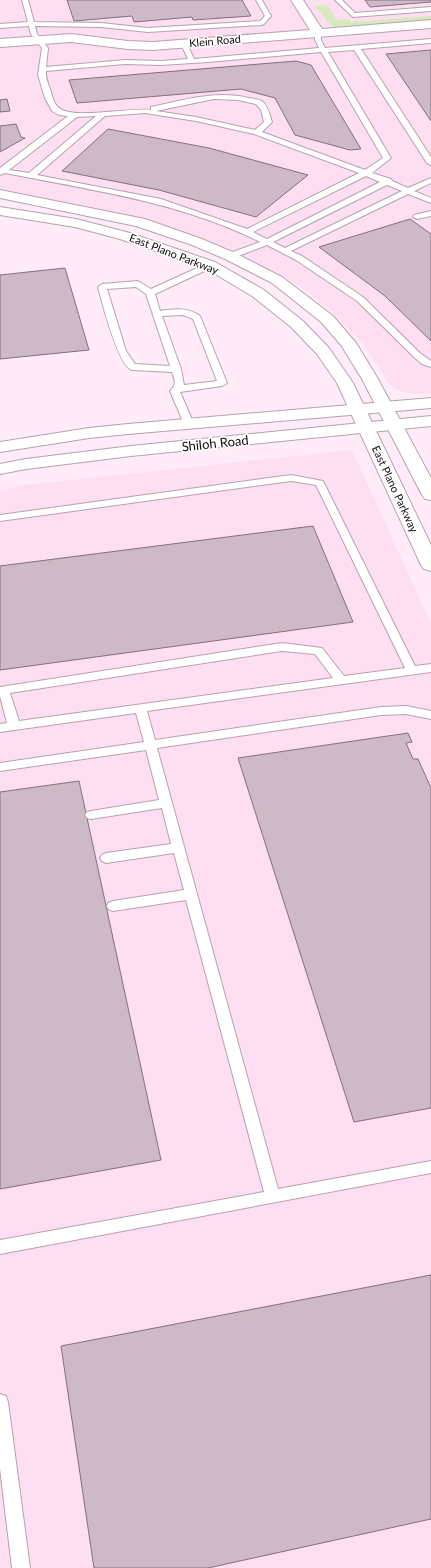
<svg xmlns="http://www.w3.org/2000/svg" width="431" height="1568" viewBox="0 0 431 1568" font-family="Lato,sans-serif">
<style>
.built{fill:#fddff1}
.green{fill:#d7eabd}
.building{fill:#ceb9c6;stroke:#836f7c}
.lines{fill:none;stroke-linecap:round;stroke-linejoin:round}
.lane-casing{stroke:#b7a1ae;stroke-width:2}
.street-casing{stroke:#b7a1ae;stroke-width:2}
.secondary-casing{stroke:#b7a1ae;stroke-width:2}
.primary-casing{stroke:#b7a1ae;stroke-width:2}
.lane{fill:#fff;fill-rule:evenodd}
.street{fill:#fff;fill-rule:evenodd}
.secondary{fill:#fff;fill-rule:evenodd}
.primary{fill:#fff;fill-rule:evenodd}
.labels{text-anchor:middle;stroke-width:3.5;stroke-linejoin:round;paint-order:stroke}
.far-street-label{font-size:11px;fill:#130b10;stroke:#fff}
.street-label{font-size:13px;fill:#130b10;stroke:#fff}
</style>
<rect width="100%" height="100%" fill="#ffecf8"/>
<g class="built">
<path d="M 0,0 L 431,0 L 431,393 L 413,394 L 396,390 L 387,381 L 364,345 L 333,313 L 307,291 L 278,273 L 224,246 L 177,229 L 136,217 L 0,189 Z"/>
<path d="M 352,450 L 431,624 L 431,1568 L 0,1568 L 0,491 L 24,485 Z"/>
</g>
<path class="green" d="M 327,5 L 337,20 L 349,19 L 351,22 L 431,16 L 431,20 L 333,28 L 315,6 Z"/>
<g class="building">
<path d="M 67,0 L 242,0 L 251,16 L 193,20 L 192,17 L 134,22 L 132,16 L 74,21 Z"/>
<path d="M 365,0 L 431,0 L 431,2 L 370,7 Z"/>
<path d="M 431,50 L 431,121 L 386,54 Z"/>
<path d="M 296,61 L 311,65 L 361,149 L 350,150 L 295,135 L 275,98 L 241,89 L 77,103 L 69,80 Z"/>
<path d="M 7,99 L 10,111 L 0,112 L 0,100 Z"/>
<path d="M 16,124 L 21,137 L 25,138 L 0,152 L 0,126 Z"/>
<path d="M 108,129 L 209,148 L 308,175 L 256,217 L 159,190 L 62,171 Z"/>
<path d="M 410,219 L 431,234 L 431,341 L 385,296 L 319,247 Z"/>
<path d="M 65,268 L 89,350 L 0,359 L 0,275 Z"/>
<path d="M 313,526 L 353,622 L 0,670 L 0,566 Z"/>
<path d="M 408,733 L 412,742 L 406,743 L 413,759 L 418,759 L 431,788 L 431,1108 L 354,1122 L 238,758 Z"/>
<path d="M 79,781 L 161,1160 L 0,1189 L 0,792 Z"/>
<path d="M 431,1275 L 431,1519 L 208,1568 L 94,1568 L 61,1346 Z"/>
</g>
<g class="lines">
<g class="lane-casing">
<g id="lane">
<path d="M 22,0 L 28,0 L 34,22 L 101,23 L 148,28 L 260,21 L 265,16 L 256,0 L 262,0 L 271,16 L 264,24 L 262,25 L 148,32 L 101,27 L 35,26 L 37,34 L 48,48 L 46,67 L 125,60 L 161,61 L 188,59 L 181,44 L 184,42 L 187,44 L 194,59 L 319,48 L 315,40 L 315,33 L 318,31 L 321,33 L 321,40 L 325,48 L 431,39 L 431,43 L 361,49 L 431,157 L 431,165 L 427,163 L 354,50 L 328,52 L 391,158 L 372,173 L 391,179 L 392,181 L 408,188 L 431,178 L 431,183 L 414,191 L 431,198 L 431,203 L 408,194 L 291,251 L 302,256 L 363,297 L 420,353 L 431,361 L 431,367 L 422,364 L 414,357 L 357,301 L 296,260 L 267,245 L 233,258 L 227,258 L 226,256 L 227,254 L 260,242 C 181,202 91,190 5,173 L 0,175 L 0,168 L 68,116 L 59,115 L 52,111 L 45,98 L 38,75 L 42,48 L 31,34 L 29,26 L 0,28 L 0,24 L 28,22 ZM 321,52 L 383,158 L 365,170 L 262,132 L 272,122 C 270,115 268,107 263,102 C 260,99 253,99 249,98 C 216,90 184,100 151,107 L 151,110 C 131,107 73,120 59,108 C 55,105 52,97 51,92 C 49,85 45,78 46,71 L 125,64 L 161,65 L 208,62 ZM 214,99 L 238,100 L 256,104 L 261,110 L 264,122 L 255,130 L 196,117 L 156,111 ZM 145,113 L 196,121 L 254,134 L 359,173 L 247,229 L 161,199 L 37,175 L 105,116 ZM 96,116 L 29,173 L 9,170 L 77,117 ZM 366,176 L 380,182 L 267,239 L 253,232 ZM 387,185 L 402,191 L 285,248 L 273,242 Z"/>
<path d="M 335,0 L 342,0 L 355,13 L 431,7 L 431,11 L 353,17 Z"/>
<path d="M 431,211 L 431,216 L 417,219 L 413,217 L 414,215 Z"/>
<path d="M 210,262 L 213,263 L 214,265 L 213,267 L 155,294 L 160,311 C 175,309 188,307 200,316 L 227,383 L 222,386 L 180,392 L 194,424 L 189,427 L 184,424 L 170,391 C 177,383 175,382 172,372 L 132,370 C 118,366 102,302 98,287 L 102,284 L 138,281 L 151,289 ZM 136,287 L 146,294 L 170,366 L 135,364 L 126,351 L 107,289 ZM 183,315 L 193,319 L 217,381 L 184,385 L 181,369 L 162,316 Z"/>
<path d="M 291,475 L 323,481 L 415,666 L 431,664 L 431,672 L 147,711 L 155,740 L 381,707 L 406,706 L 431,711 L 431,719 L 406,714 L 381,715 L 157,748 L 278,1189 L 431,1161 L 431,1173 L 0,1254 L 0,1240 L 264,1192 L 186,900 L 113,911 L 108,909 L 107,906 L 108,903 L 113,901 L 184,890 L 174,853 L 106,863 L 102,861 L 100,858 L 102,855 L 106,853 L 171,844 L 162,808 L 91,819 L 87,818 L 85,815 L 87,812 L 91,811 L 159,800 L 146,750 L 0,771 L 0,763 L 144,742 L 136,713 L 0,732 L 0,724 L 7,723 L 0,696 L 0,687 L 282,643 L 322,648 L 344,676 L 405,668 L 316,485 L 291,481 L 0,521 L 0,515 ZM 282,651 L 315,654 L 333,678 L 19,721 L 10,693 Z"/>
<path d="M 0,1394 L 6,1396 L 8,1402 L 30,1568 L 12,1568 L 0,1468 Z"/>
</g>
</g>
<g class="street-casing">
<path id="street" d="M 291,0 L 303,0 L 322,29 L 431,20 L 431,28 L 153,50 L 128,49 L 71,42 L 0,47 L 0,39 L 71,34 L 128,41 L 153,42 L 310,30 Z"/>
</g>
<g class="secondary-casing">
<g id="secondary">
<path d="M 431,398 L 431,408 L 128,434 L 89,438 L 0,452 L 0,442 L 89,428 L 128,424 Z"/>
<path d="M 431,416 L 431,426 L 131,456 L 26,469 L 0,474 L 0,464 L 26,459 L 131,446 Z"/>
</g>
</g>
<g class="primary-casing">
<g id="primary">
<path d="M 0,190 L 145,219 L 202,239 L 235,253 L 282,277 L 333,316 L 356,343 L 378,379 L 431,478 L 431,500 L 425,499 L 422,495 L 362,379 L 341,345 L 321,322 L 272,283 L 225,259 L 192,245 L 136,226 L 0,198 Z"/>
<path d="M 0,207 L 76,219 L 130,233 L 215,262 L 264,290 L 303,321 L 329,348 L 353,383 L 431,545 L 431,571 L 424,569 L 421,565 L 337,383 L 317,354 L 291,327 L 252,296 L 205,268 L 120,239 L 75,227 L 0,215 Z"/>
</g>
</g>
<use href="#lane" class="lane"/>
<use href="#street" class="street"/>
<use href="#secondary" class="secondary"/>
<use href="#primary" class="primary"/>
</g>
<g class="labels">
<g class="far-street-label">
<text transform="translate(215 41) rotate(-5)" y="4">Klein Road</text>
<text transform="translate(174 254) rotate(21)" y="4">East Plano Parkway</text>
<text transform="translate(395 489) rotate(65)" y="4">East Plano Parkway</text>
</g>
<g class="street-label">
<text transform="translate(215 443) rotate(-6)" y="5">Shiloh Road</text>
</g>
</g>
</svg>
